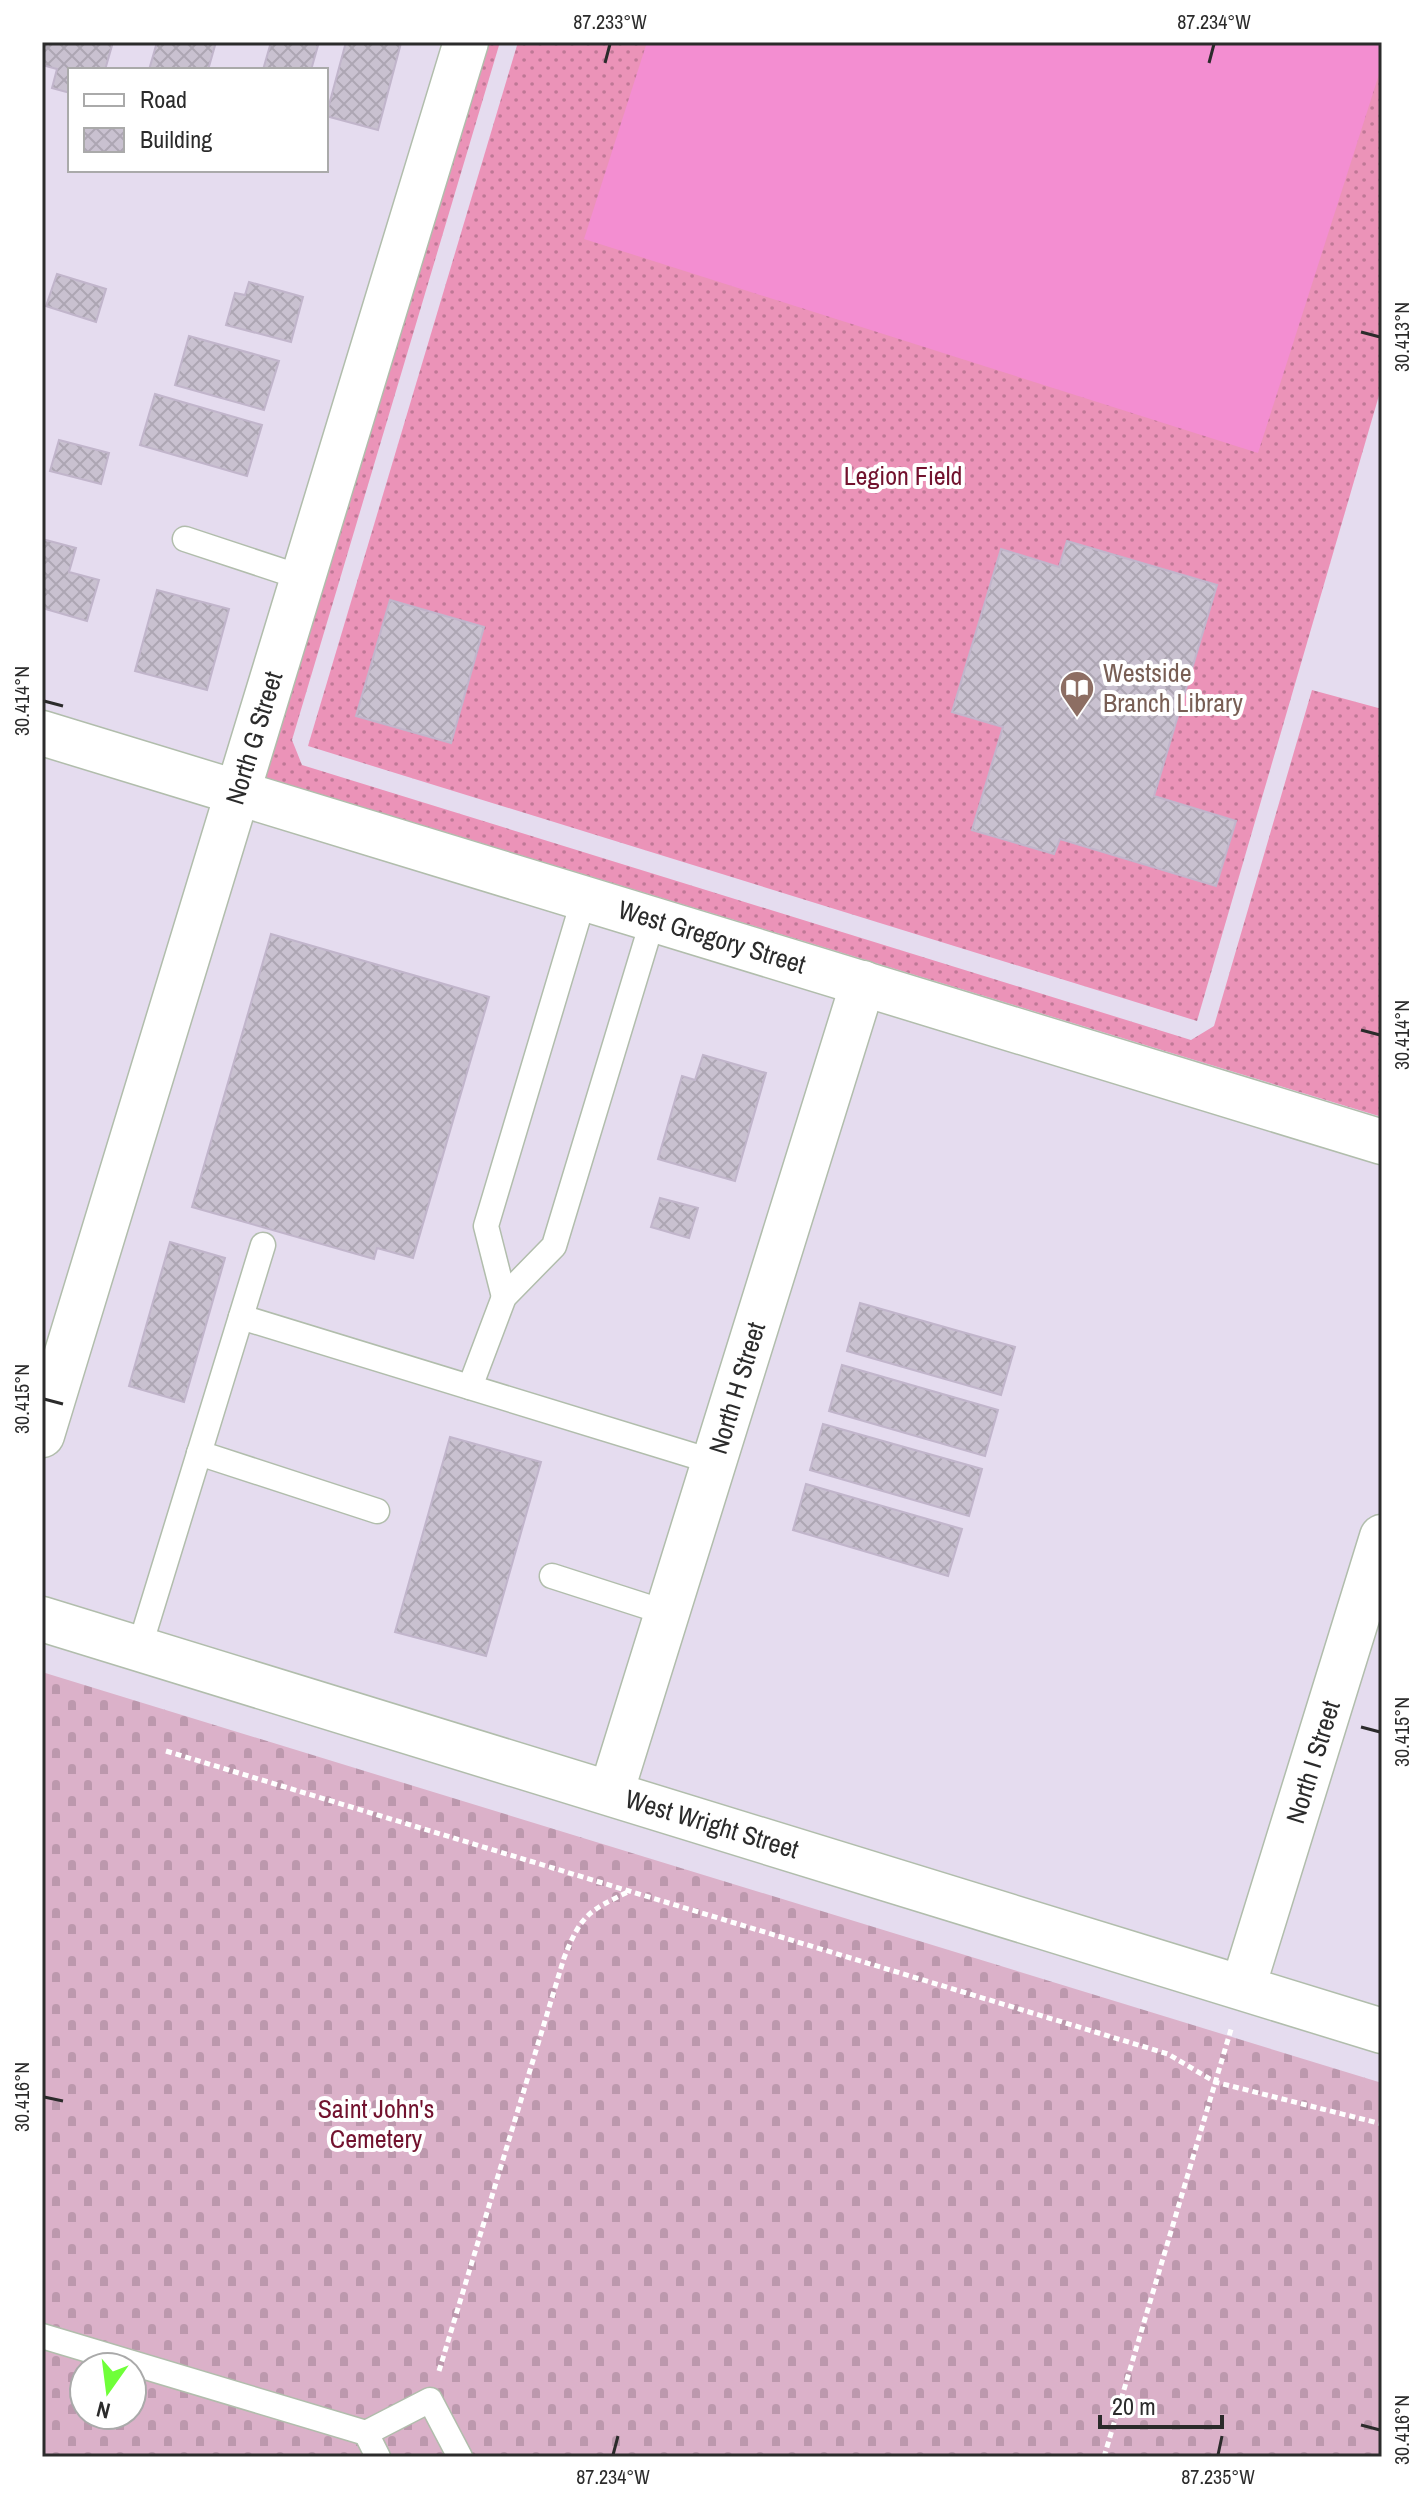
<svg xmlns="http://www.w3.org/2000/svg" width="1424" height="2499" viewBox="0 0 1424 2499" font-family="'Archivo Narrow',sans-serif">
<style>
.grass{fill:url(#grass-dots)}
.cemetery{fill:url(#cemetery-stones);fill-rule:evenodd}
.pitch{fill:#f38ed1}
.building{fill:url(#building-cross-hatch);stroke:#c1b5cb;stroke-width:2}
.lines{fill:none;stroke-linecap:round;stroke-linejoin:round}
.lane-casing{stroke:#b1bdac;stroke-width:27}
.street-casing{stroke:#b1bdac;stroke-width:47}
.secondary-casing{stroke:#b1bdac;stroke-width:47}
.path{stroke:#fff;stroke-width:5;stroke-dasharray:6 4;stroke-linecap:butt}
.lane{stroke:#fff;stroke-width:24}
.street{stroke:#fff;stroke-width:44}
.secondary{stroke:#fff;stroke-width:44}
.ticks{fill:none;stroke:#2b2b2b;stroke-width:3}
.labels{text-anchor:middle;stroke-width:8;stroke-linejoin:round;paint-order:stroke}
.park-label{font-size:26px;fill:#72122e;stroke:#fff}
.education-label{font-size:26px;fill:#785e54;stroke:#fff;text-anchor:start}
.street-label{font-size:26px;fill:#2b2b2b;stroke:#fff}
.neatline{fill:none;stroke:#2b2b2b;stroke-width:3}
.ticks-label{font-size:20px;text-anchor:middle;fill:#2b2b2b}
</style>
<defs>
<pattern id="grass-dots" width="8" height="8" patternUnits="userSpaceOnUse" patternTransform="scale(2)"><rect width="8" height="8" fill="#eb93b8"/><path d="M2 2h.1M6 6h.1" fill="none" stroke="#bf7896" stroke-width="1.8" stroke-linecap="round"/></pattern>
<pattern id="cemetery-stones" width="16" height="16" patternUnits="userSpaceOnUse" patternTransform="scale(2)"><rect width="16" height="16" fill="#dbb1c9"/><path d="M2 7V4a2 2 0 0 1 4 0v3zM10 15v-3a2 2 0 0 1 4 0v3z" fill="#bc98ad"/></pattern>
<pattern id="building-cross-hatch" width="8" height="8" patternUnits="userSpaceOnUse" patternTransform="scale(2)"><rect width="8" height="8" fill="#c9c1d0"/><path d="M0 0l8 8M0 8l8-8" fill="none" stroke="#ada6b3"/></pattern>
</defs>
<rect width="100%" height="100%" fill="#e5dcef"/>
<g class="grass">
<path d="M 488,42 L 500,42 L 292,740 L 302,765 L 1191,1040 L 1214,1026 L 1312,690 L 1382,709 L 1382,1117 L 264,777 Z"/>
<path d="M 518,42 L 1382,42 L 1382,385 L 1197,1021 L 308,746 Z"/>
</g>
<path class="cemetery" d="M 42,1672 L 1382,2083 L 1382,2457 L 42,2457 ZM 84,2367 L 132,2367 L 132,2415 L 84,2415 Z"/>
<path class="pitch" d="M 647,42 L 1382,42 L 1382,65 L 1258,453 L 584,239 Z"/>
<g class="building">
<path d="M 42,42 L 113,42 L 105,70 L 70,70 L 70,93 L 52,88 L 57,69 L 42,65 Z"/>
<path d="M 157,42 L 216,42 L 208,70 L 149,70 Z"/>
<path d="M 271,42 L 319,42 L 311,70 L 263,70 Z"/>
<path d="M 346,42 L 401,43 L 378,130 L 326,116 Z"/>
<path d="M 57,274 L 106,289 L 96,322 L 46,306 Z"/>
<path d="M 249,282 L 303,297 L 291,342 L 226,325 L 235,293 L 245,295 Z"/>
<path d="M 189,336 L 279,361 L 264,410 L 175,385 Z"/>
<path d="M 155,394 L 262,425 L 247,476 L 140,445 Z"/>
<path d="M 59,440 L 109,453 L 101,484 L 50,471 Z"/>
<path d="M 42,539 L 76,548 L 69,572 L 99,580 L 87,621 L 42,608 Z"/>
<path d="M 1067,541 L 1217,585 L 1154,796 L 1236,821 L 1216,886 L 1060,839 L 1054,854 L 972,830 L 1003,727 L 952,712 L 1001,549 L 1059,567 Z"/>
<path d="M 157,590 L 229,609 L 207,690 L 135,671 Z"/>
<path d="M 390,600 L 484,627 L 451,743 L 356,716 Z"/>
<path d="M 271,934 L 489,997 L 413,1258 L 377,1248 L 374,1259 L 192,1207 Z"/>
<path d="M 703,1055 L 766,1073 L 735,1181 L 658,1159 L 682,1076 L 695,1080 Z"/>
<path d="M 660,1198 L 698,1208 L 689,1238 L 651,1227 Z"/>
<path d="M 170,1242 L 225,1258 L 184,1402 L 129,1386 Z"/>
<path d="M 860,1303 L 1015,1347 L 1001,1395 L 847,1351 Z"/>
<path d="M 842,1365 L 998,1410 L 985,1456 L 829,1411 Z"/>
<path d="M 823,1424 L 982,1469 L 969,1516 L 810,1470 Z"/>
<path d="M 450,1437 L 541,1462 L 486,1656 L 395,1632 Z"/>
<path d="M 806,1484 L 962,1529 L 948,1576 L 793,1530 Z"/>
</g>
<g class="lines">
<g class="lane-casing">
<g id="lane">
<path d="M 185,539 L 303,578"/>
<path d="M 504,1297 L 486,1226 L 584,898"/>
<path d="M 241,1317 L 714,1462"/>
<path d="M 470,1387 L 504,1297 L 554,1246 L 653,919"/>
<path d="M 199,1453 L 377,1511"/>
<path d="M 552,1576 L 667,1613"/>
<path d="M 139,1649 L 263,1245"/>
<path d="M 42,2336 L 366,2433"/>
<path d="M 378,2457 L 366,2433 L 430,2400 L 460,2457"/>
</g>
</g>
<g class="street-casing">
<g id="street">
<path d="M 42,1435 L 466,42"/>
<path d="M 42,1619 L 1382,2031"/>
<path d="M 611,1793 L 863,983"/>
<path d="M 1243,1987 L 1382,1537"/>
</g>
</g>
<g class="secondary-casing">
<path id="secondary" d="M 42,733 L 1382,1142"/>
</g>
<g class="path">
<path d="M 166,1751 L 1168,2054 L 1215,2082 L 1382,2124"/>
<path d="M 439,2371 L 564,1958 C 581,1915 588,1911 630,1891"/>
<path d="M 1104,2457 L 1232,2026"/>
</g>
<use href="#lane" class="lane"/>
<use href="#street" class="street"/>
<use href="#secondary" class="secondary"/>
</g>
<path class="ticks" d="M 605,63 L 610,44M 1209,63 L 1214,44M 1361,332 L 1380,337M 44,701 L 63,706M 1361,1030 L 1380,1035M 44,1399 L 63,1404M 1361,1727 L 1380,1732M 44,2097 L 63,2101M 1361,2425 L 1380,2430M 613,2455 L 618,2436M 1218,2455 L 1222,2436"/>
<defs>
<g id="library-pin" transform="scale(1.8)"><path d="M0 17L-7.5 6A9.5 9.5 0 1 1 7.5 6Z" fill="#8d6e63" stroke="#fff"/><path d="M-6-4Q-3-5.5-.7-3.5V5Q-3 3-6 4ZM6-4Q3-5.5 .7-3.5V5Q3 3 6 4Z" fill="#fff"/></g>
</defs>
<g fill-rule="evenodd">
<use href="#library-pin" x="1077" y="688"/>
</g>
<g class="labels">
<g class="park-label">
<text x="903" y="485">Legion Field</text>
<text x="376" y="2118">Saint John's<tspan x="376" dy="30">Cemetery</tspan></text>
</g>
<g class="education-label">
<text x="1103" y="682">Westside<tspan x="1103" dy="30">Branch Library</tspan></text>
</g>
<g class="street-label">
<text transform="translate(254 738) rotate(-73)" y="9">North G Street</text>
<text transform="translate(712 937) rotate(17)" y="9">West Gregory Street</text>
<text transform="translate(737 1388) rotate(-73)" y="9">North H Street</text>
<text transform="translate(1313 1762) rotate(-73)" y="9">North I Street</text>
<text transform="translate(712 1824) rotate(17)" y="9">West Wright Street</text>
</g>
</g>
<rect width="1424" height="2499" fill="none" stroke="#ffffff" stroke-width="88"/>
<rect x="68" y="68" width="260" height="104" fill="#ffffff" stroke="#aaaaaa" stroke-width="2"/>
<rect x="84" y="94" width="40" height="12" fill="#ffffff" stroke="#aaaaaa" stroke-width="2"/>
<text x="140" y="108" font-size="24" fill="#2b2b2b">Road</text>
<rect x="84" y="128" width="40" height="24" fill="url(#building-cross-hatch)" stroke="#aaaaaa" stroke-width="2"/>
<text x="140" y="148" font-size="24" fill="#2b2b2b">Building</text>
<g transform="translate(108 2391) rotate(194)"><circle r="38" fill="#ffffff" stroke="#aaaaaa" stroke-width="2"/>
<path d="M0-6L14 30L0 20L-14 30Z" fill="#6fff39"/>
<text y="-12" font-size="22" font-weight="bold" text-anchor="middle" fill="#2b2b2b">N</text>
</g>
<path d="M1100 2415v12h122v-12" fill="none" stroke="#2b2b2b" stroke-width="4"/>
<text x="1112" y="2415" font-size="24" fill="#2b2b2b" stroke="#ffffff" stroke-width="6" paint-order="stroke">20 m</text>
<rect x="44" y="44" width="1336" height="2411" class="neatline"/>
<g class="ticks-label">
<text x="610" y="29">87.233°W</text>
<text x="1214" y="29">87.234°W</text>
<text transform="translate(1402 337) rotate(-90)" y="7">30.413°N</text>
<text transform="translate(22 701) rotate(-90)" y="7">30.414°N</text>
<text transform="translate(1402 1035) rotate(-90)" y="7">30.414°N</text>
<text transform="translate(22 1399) rotate(-90)" y="7">30.415°N</text>
<text transform="translate(1402 1732) rotate(-90)" y="7">30.415°N</text>
<text transform="translate(22 2097) rotate(-90)" y="7">30.416°N</text>
<text transform="translate(1402 2430) rotate(-90)" y="7">30.416°N</text>
<text x="613" y="2484">87.234°W</text>
<text x="1218" y="2484">87.235°W</text>
</g>
</svg>
